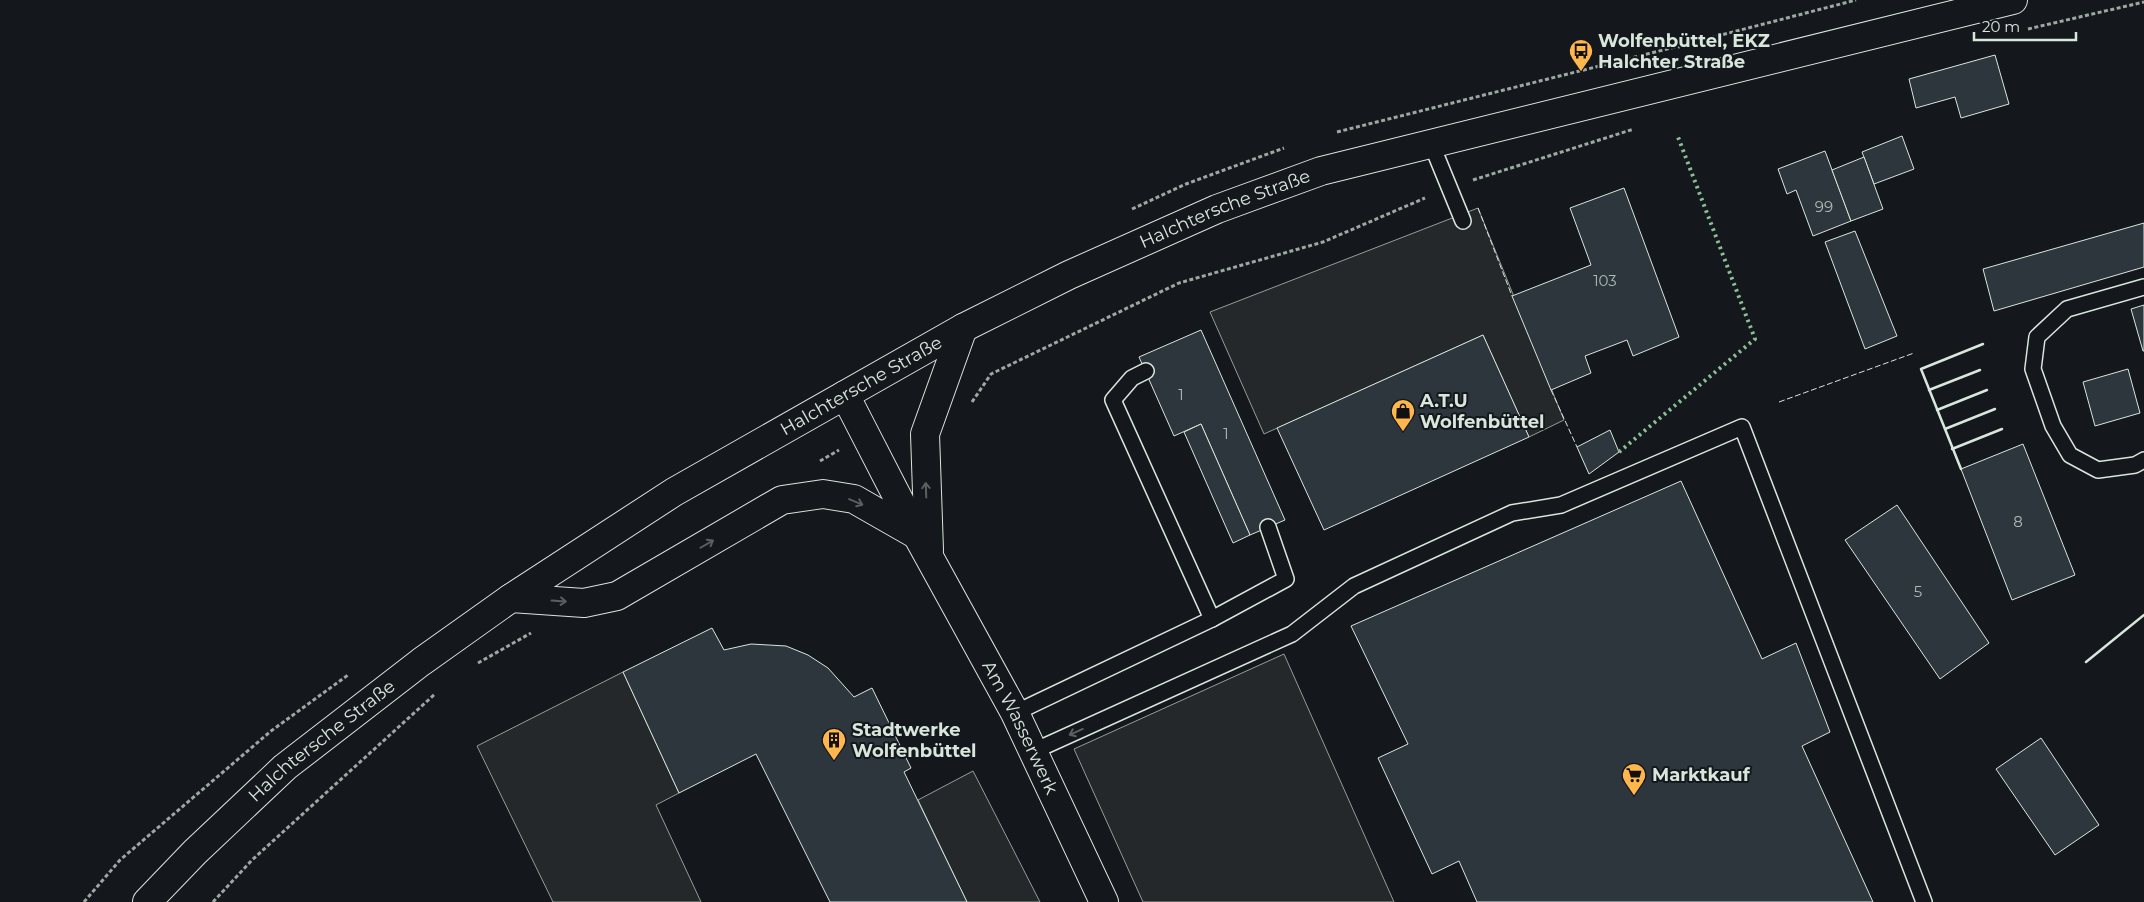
<svg xmlns="http://www.w3.org/2000/svg" width="2144" height="902" viewBox="0 0 2144 902" font-family="Montserrat,sans-serif">
<style>
.parking{fill:#24282b;stroke:#939e99}
.building{fill:#2c363c;stroke:#d8e6dc}
.lines{fill:none;stroke-linecap:round;stroke-linejoin:round}
.service-casing{stroke:#d8e6dc;stroke-width:18}
.minor-casing{stroke:#d8e6dc;stroke-width:30}
.secondary-casing{stroke:#d8e6dc;stroke-width:30}
.path{stroke:#9da8a2;stroke-width:3;stroke-dasharray:4 2.5;stroke-linecap:butt}
.service{stroke:#14181c;stroke-width:15}
.minor{stroke:#14181c;stroke-width:28}
.secondary{stroke:#14181c;stroke-width:28}
.hedge{stroke:#8ac095;stroke-width:4;stroke-dasharray:2.5 4;stroke-linecap:butt}
.fence{stroke:#d8e6dc;stroke-width:1;stroke-dasharray:6 2.5;stroke-linecap:butt}
.wall{stroke:#d8e6dc;stroke-width:2.5}
.oneway{stroke:#59605f}
.labels{text-anchor:middle;stroke-width:4;stroke-linejoin:round;paint-order:stroke}
.number-label{font-size:15px;fill:#adbab4}
.poi-label{font-size:18px;font-weight:bold;fill:#d8e6dc;stroke:#14181c;text-anchor:start}
.street-label{font-size:18px;fill:#d8e6dc;stroke:#14181c}
</style>
<rect width="100%" height="100%" fill="#14181c"/>
<g class="parking">
<path d="M 1478,208 L 1564,420 L 1529,437 L 1483,335 L 1264,434 L 1210,312 Z"/>
<path d="M 1284,654 L 1394,902 L 1143,902 L 1074,749 Z"/>
<path d="M 623,672 L 679,793 L 656,805 L 701,902 L 553,902 L 477,746 Z"/>
<path d="M 973,771 L 1040,902 L 967,902 L 918,800 Z"/>
</g>
<g class="building">
<path d="M 1995,55 L 2009,104 L 1961,118 L 1955,97 L 1916,108 L 1909,79 Z"/>
<path d="M 1902,136 L 1914,169 L 1874,184 L 1862,152 Z"/>
<path d="M 1825,151 L 1851,221 L 1813,236 L 1796,190 L 1787,194 L 1778,169 Z"/>
<path d="M 1864,157 L 1883,209 L 1851,221 L 1832,170 Z"/>
<path d="M 1624,188 L 1679,337 L 1633,356 L 1627,340 L 1585,356 L 1591,373 L 1551,390 L 1512,296 L 1591,265 L 1570,208 Z"/>
<path d="M 2144,223 L 2144,267 L 1994,311 L 1983,269 Z"/>
<path d="M 1855,231 L 1897,336 L 1865,349 L 1825,242 Z"/>
<path d="M 2144,305 L 2144,351 L 2143,351 L 2131,309 Z"/>
<path d="M 1201,330 L 1285,520 L 1250,535 L 1201,424 L 1174,436 L 1139,357 Z"/>
<path d="M 1483,335 L 1529,437 L 1324,530 L 1277,428 Z"/>
<path d="M 2128,369 L 2140,413 L 2095,426 L 2083,382 Z"/>
<path d="M 1201,424 L 1250,535 L 1233,543 L 1184,432 Z"/>
<path d="M 1610,430 L 1619,452 L 1589,474 L 1577,447 Z"/>
<path d="M 2023,444 L 2075,575 L 2012,600 L 1961,469 Z"/>
<path d="M 1681,481 L 1762,659 L 1796,643 L 1830,732 L 1802,746 L 1873,902 L 1477,902 L 1459,861 L 1432,874 L 1378,758 L 1408,744 L 1351,626 Z"/>
<path d="M 1897,505 L 1989,643 L 1940,679 L 1845,540 Z"/>
<path d="M 712,628 L 724,650 L 751,644 L 786,646 L 808,655 L 828,668 L 854,697 L 872,688 L 911,768 L 904,772 L 967,902 L 830,902 L 756,754 L 679,793 L 623,672 Z"/>
<path d="M 2041,738 L 2099,825 L 2055,855 L 1996,769 Z"/>
</g>
<g class="lines">
<g class="service-casing">
<g id="service">
<path d="M 1431,143 L 1463,221"/>
<path d="M 2144,287 L 2067,309 L 2037,337 L 2033,369 L 2053,426 L 2070,455 L 2098,470 L 2135,465 L 2144,460"/>
<path d="M 1212,619 L 1286,579 L 1268,527"/>
<path d="M 1015,713 L 1212,619 L 1113,400 L 1132,378 L 1146,371"/>
<path d="M 1034,751 L 1292,634 L 1354,586 L 1512,513 L 1561,505 L 1742,427 L 1924,902"/>
</g>
</g>
<g class="minor-casing">
<g id="minor">
<path id="s1" d="M 845,395 L 917,535 L 1015,713 L 1104,902"/>
<path d="M 929,550 L 925,434 L 963,328"/>
<path d="M 511,598 L 584,603 L 617,596 L 782,500 L 823,494 L 854,499 L 917,535"/>
</g>
</g>
<g class="secondary-casing">
<g id="secondary">
<path id="s2" d="M 147,902 L 195,852 L 285,767 L 421,662 L 511,598 L 674,492 L 963,328 L 1069,275 L 1217,209 L 1321,171 L 2013,0"/>
</g>
</g>
<g class="path">
<path d="M 2028,29 L 2144,2"/>
<path d="M 1679,46 L 1856,0"/>
<path d="M 1337,132 L 1679,46 L 1681,50"/>
<path d="M 1473,180 L 1634,129"/>
<path d="M 1132,209 L 1186,184 L 1284,148"/>
<path d="M 972,402 L 991,374 L 1179,283 L 1323,242 L 1425,198"/>
<path d="M 820,461 L 839,450"/>
<path d="M 478,663 L 531,633"/>
<path d="M 84,902 L 120,860 L 271,731 L 348,675"/>
<path d="M 213,902 L 252,860 L 435,694"/>
</g>
<use href="#service" class="service"/>
<use href="#minor" class="minor"/>
<use href="#secondary" class="secondary"/>
<path class="hedge" d="M 1619,452 L 1755,339 L 1678,137"/>
<g class="fence">
<path d="M 1478,208 L 1512,296"/>
<path d="M 1551,390 L 1577,447"/>
<path d="M 1779,402 L 1914,353"/>
</g>
<g class="wall">
<path d="M 1929,390 L 1980,370"/>
<path d="M 1937,410 L 1987,390"/>
<path d="M 1945,429 L 1995,409"/>
<path d="M 1952,449 L 2002,429"/>
<path d="M 1961,469 L 1921,369 L 1983,344"/>
<path d="M 2086,662 L 2144,615"/>
</g>
</g>
<defs><path id="oneway-shaft" d="M-6 0H5M1.5-3L5.5 0L1.5 3" fill="none" stroke-width="1.6" stroke-linecap="round" stroke-linejoin="round" transform="scale(1.25)"/></defs>
<g class="oneway">
<use href="#oneway-shaft" transform="translate(926 490) rotate(-92)"/>
<use href="#oneway-shaft" transform="translate(856 502) rotate(23)"/>
<use href="#oneway-shaft" transform="translate(707 544) rotate(-30)"/>
<use href="#oneway-shaft" transform="translate(559 601) rotate(4)"/>
<use href="#oneway-shaft" transform="translate(1076 732) rotate(156)"/>
</g>
<defs>
<g id="bus-pin" transform="scale(1.25)"><path d="M0 17L-7.5 6A9.5 9.5 0 1 1 7.5 6Z" fill="#ffb74d" stroke="#14181c"/><path d="M-5-6H5V4H4V6H2V4H-2V6H-4V4H-5ZM-3.5-4V0h7V-4ZM-3.5 1.2v1.5H-2V1.2ZM2 1.2v1.5H3.5V1.2Z" fill="#111"/></g>
<g id="shop-pin" transform="scale(1.25)"><path d="M0 17L-7.5 6A9.5 9.5 0 1 1 7.5 6Z" fill="#ffb74d" stroke="#14181c"/><path d="M-5-2.5h2.3a2.7 3.5 0 0 1 5.4 0H5L5.5 6h-11ZM-1.5-2.5h3a1.5 2.3 0 0 0-3 0Z" fill="#111"/></g>
<g id="building-pin" transform="scale(1.25)"><path d="M0 17L-7.5 6A9.5 9.5 0 1 1 7.5 6Z" fill="#ffb74d" stroke="#14181c"/><path d="M-4-6H4V6H1V3H-1V6H-4ZM-2.5-4.3h1.7v1.8h-1.7ZM.8-4.3h1.7v1.8H.8ZM-2.5-1h1.7V.8h-1.7ZM.8-1h1.7V.8H.8Z" fill="#111"/></g>
<g id="supermarket-pin" transform="scale(1.25)"><path d="M0 17L-7.5 6A9.5 9.5 0 1 1 7.5 6Z" fill="#ffb74d" stroke="#14181c"/><path d="M-6-5.5h2.5l.6 2H6L4.5 2H-2.5L-4.4-4H-6ZM-1.5 3.2a1.3 1.3 0 1 0 .1 0ZM3 3.2a1.3 1.3 0 1 0 .1 0Z" fill="#111"/></g>
</defs>
<g fill-rule="evenodd">
<use href="#bus-pin" x="1581" y="51"/>
<use href="#shop-pin" x="1403" y="411"/>
<use href="#building-pin" x="834" y="740"/>
<use href="#supermarket-pin" x="1634" y="775"/>
</g>
<g class="labels">
<g class="number-label">
<text x="1824" y="212">99</text>
<text x="1605" y="286">103</text>
<text x="1181" y="400">1</text>
<text x="1226" y="439">1</text>
<text x="2018" y="527">8</text>
<text x="1918" y="597">5</text>
</g>
<g class="poi-label">
<text x="1598" y="47">Wolfenbüttel, EKZ<tspan x="1598" dy="21">Halchter Straße</tspan></text>
<text x="1420" y="407">A.T.U<tspan x="1420" dy="21">Wolfenbüttel</tspan></text>
<text x="852" y="736">Stadtwerke<tspan x="852" dy="21">Wolfenbüttel</tspan></text>
<text x="1652" y="781">Marktkauf</text>
</g>
<g class="street-label">
<text dy="6" stroke="none"><textPath href="#s2" startOffset="1290">Halchtersche Straße</textPath></text>
<text dy="6" stroke="none"><textPath href="#s2" startOffset="885">Halchtersche Straße</textPath></text>
<text dy="6" stroke="none"><textPath href="#s1" startOffset="376">Am Wasserwerk</textPath></text>
<text dy="6" stroke="none"><textPath href="#s2" startOffset="238">Halchtersche Straße</textPath></text>
</g>
</g>
<path d="M1974 32v8h102v-8" fill="none" stroke="#d8e6dc" stroke-width="2.5"/>
<text x="1982" y="32" font-size="15" fill="#d8e6dc" stroke="#14181c" stroke-width="4" paint-order="stroke">20 m</text>
</svg>
